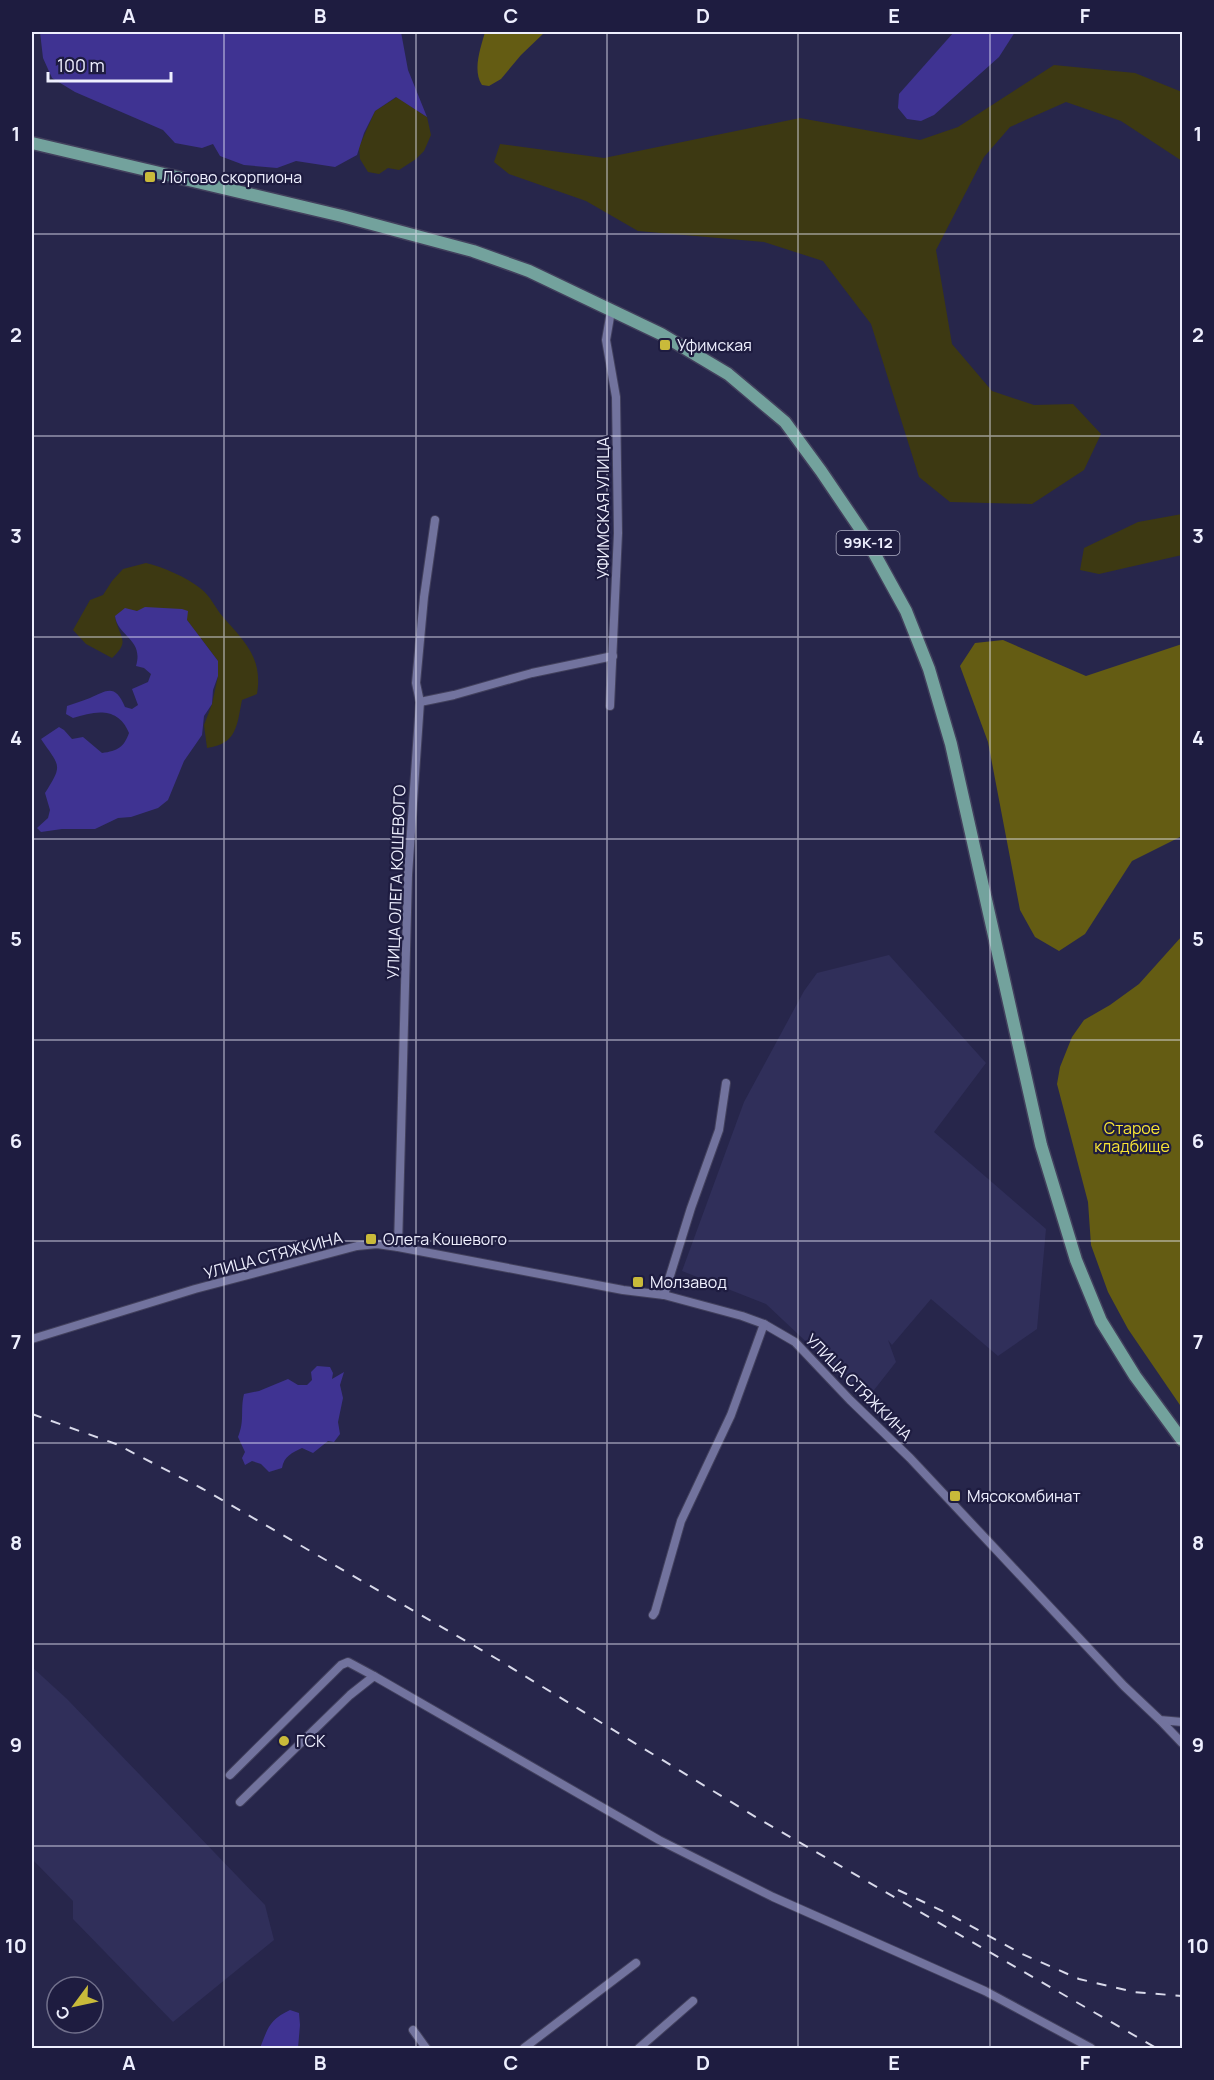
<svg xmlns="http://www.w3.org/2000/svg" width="1214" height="2080" viewBox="0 0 1214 2080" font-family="Manrope,sans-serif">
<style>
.built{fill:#302f5a}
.green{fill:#3d3912}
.forest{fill:#645c13}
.water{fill:#3f3392}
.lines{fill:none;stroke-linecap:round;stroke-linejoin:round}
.street-casing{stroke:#42405d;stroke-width:10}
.primary-casing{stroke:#42405d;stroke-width:15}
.street{stroke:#72739e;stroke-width:8}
.primary{stroke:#73a29d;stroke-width:12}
.rail{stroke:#d8d9ea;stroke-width:2;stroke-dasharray:10 10;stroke-linecap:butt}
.grid{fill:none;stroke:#eeeffe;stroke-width:1.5;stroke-opacity:0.55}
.poi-dot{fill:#c9ba3a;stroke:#1e1c40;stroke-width:2}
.labels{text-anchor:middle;stroke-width:4.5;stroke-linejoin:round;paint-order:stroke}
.shield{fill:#1e1c40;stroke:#b0b0c5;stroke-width:1.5}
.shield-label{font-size:15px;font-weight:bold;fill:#eeeffe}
.poi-label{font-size:16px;fill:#eeeffe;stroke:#1e1c40;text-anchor:start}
.street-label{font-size:16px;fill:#eeeffe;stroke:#1e1c40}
.park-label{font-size:16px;fill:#f9e634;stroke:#1e1c40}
.neatline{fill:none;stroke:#eeeffe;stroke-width:2}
.grid-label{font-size:20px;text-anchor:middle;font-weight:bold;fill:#eeeffe}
</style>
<rect width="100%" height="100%" fill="#27264b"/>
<g class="built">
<path d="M 889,955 L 986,1063 L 934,1132 L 1046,1229 L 1037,1329 L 998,1356 L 931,1299 L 892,1345 L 888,1340 L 896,1362 L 867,1399 L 766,1304 L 682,1271 L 744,1102 L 804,991 L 817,973 Z"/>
<path d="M 32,1667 L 67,1699 L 265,1905 L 274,1940 L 173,2022 L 73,1919 L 73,1901 L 32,1859 Z"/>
</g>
<g class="green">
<path d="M 1054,65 L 1135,73 L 1182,92 L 1182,161 L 1121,121 L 1066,102 L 1010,127 L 984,157 L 936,250 L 952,344 L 992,391 L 1034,405 L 1073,404 L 1101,434 L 1084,470 L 1032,504 L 950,502 L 919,477 L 871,324 L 823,261 L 764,242 L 638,231 L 586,201 L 509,174 L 494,162 L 500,144 L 604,158 L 800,118 L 920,140 L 958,127 Z"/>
<path d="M 397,97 L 427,117 L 431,135 L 424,151 L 416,159 L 399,170 L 388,168 L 379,174 L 368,172 L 360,159 L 359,147 L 375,111 Z"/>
<path d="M 1182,514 L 1182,555 L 1099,574 L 1080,570 L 1084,548 L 1138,522 Z"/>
<path d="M 146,563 C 163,567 186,577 200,588 C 211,596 215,608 223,617 C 245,642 263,658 257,694 L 242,700 C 237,725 237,744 207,748 L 204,725 L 212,704 L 218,676 L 218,661 L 187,620 L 182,609 L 137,611 L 125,609 L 115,616 C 118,637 132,640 112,658 L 86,644 L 73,630 L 90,600 L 103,595 L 112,581 L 123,569 Z"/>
</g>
<g class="forest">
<path d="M 485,32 L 545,32 L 521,55 L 501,79 L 489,86 L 482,85 C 472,70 481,47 485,32 Z"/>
<path d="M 1003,640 L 1086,676 L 1182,644 L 1182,836 L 1132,861 L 1085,934 L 1059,951 L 1035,937 L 1020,910 L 988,742 L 960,666 L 975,643 Z"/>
<path d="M 1182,936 L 1182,1408 L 1128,1329 L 1108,1292 L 1091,1245 L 1088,1202 L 1057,1084 L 1060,1067 L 1072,1037 L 1084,1020 L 1110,1005 L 1139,984 Z"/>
</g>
<g class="water">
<path d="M 40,32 L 401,32 L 408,70 L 427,117 L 396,97 L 375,111 L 364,133 L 357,155 L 335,167 L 296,161 L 277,168 L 244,165 L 220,156 L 213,144 L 202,148 L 175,143 L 163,130 L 75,92 L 52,78 L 43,58 Z"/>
<path d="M 954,32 L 1015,32 L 999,57 L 934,115 L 921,121 L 907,119 L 898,108 L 899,94 Z"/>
<path d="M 145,607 L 182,609 L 188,611 L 187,620 L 218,661 L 218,676 L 213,690 L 212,704 L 204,716 L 202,735 L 184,761 L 168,800 L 158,808 L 131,817 L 118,818 L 95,829 L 62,829 L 41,832 L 37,828 L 48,818 L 50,810 L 45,793 C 64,764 59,766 41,739 L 59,727 L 64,730 L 72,739 L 83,737 L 102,753 C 118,751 124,747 129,733 C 118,706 95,711 73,718 L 66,714 L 67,706 C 75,703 83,701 90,698 C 108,690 115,684 125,707 L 132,709 L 138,705 L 132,689 L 148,682 L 151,674 L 144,668 L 136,666 C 144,639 118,637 115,616 L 125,608 L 137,611 Z"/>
<path d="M 317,1366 L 330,1367 L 333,1373 L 332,1379 L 344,1372 L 340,1385 L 343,1398 L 338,1422 L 340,1434 L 334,1442 L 328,1441 L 313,1453 L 302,1448 C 292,1453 284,1456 282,1468 L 269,1472 L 261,1464 L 252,1461 L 245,1465 L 242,1458 L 245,1452 L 238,1437 C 245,1420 240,1411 244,1394 L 259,1391 L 288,1379 L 298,1385 L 307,1385 L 312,1380 L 311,1372 Z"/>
<path d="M 290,2010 L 299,2013 L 300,2025 L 298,2048 L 260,2048 C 268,2028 269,2020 290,2010 Z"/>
</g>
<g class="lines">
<g class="street-casing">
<g id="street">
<path d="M 420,702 L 454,695 L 532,673 L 613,656"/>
<path d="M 610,706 L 618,533 L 616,397 L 606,340 L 611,311"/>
<path d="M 398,1247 L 408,875 L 420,702 L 416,683 L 424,597 L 435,520"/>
<path d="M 664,1295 L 691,1208 L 719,1130 L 726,1083"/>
<path d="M 32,1339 L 195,1289 L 357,1246 L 377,1244 L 398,1247 L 623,1290 L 664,1295 L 742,1316 L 764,1324 L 795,1342 L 850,1400 L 910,1458 L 1124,1686 L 1160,1720 L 1182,1722"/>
<path d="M 653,1615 L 655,1612 L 681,1521 L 731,1415 L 764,1324"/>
<path d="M 1161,1721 L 1182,1743"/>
<path d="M 230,1775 L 341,1665 L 348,1662 L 374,1676"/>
<path d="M 240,1802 L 350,1695 L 374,1676 L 659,1840 L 773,1897 L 985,1991 L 1091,2048"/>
<path d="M 413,2030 L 426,2048"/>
<path d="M 524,2048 L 636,1963"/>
<path d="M 639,2048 L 693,2001"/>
</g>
</g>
<g class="primary-casing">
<path id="primary" d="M 32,143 L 342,216 L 473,251 L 529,271 L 661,334 L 728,374 L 785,422 L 821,471 L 863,533 L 906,611 L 929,669 L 951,744 L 1041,1145 L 1076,1260 L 1101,1321 L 1135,1376 L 1182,1440"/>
</g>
<use href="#street" class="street"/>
<use href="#primary" class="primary"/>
<g class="rail">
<path d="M 32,1414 L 116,1444 L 203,1489 L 497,1659 L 759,1819 L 1156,2048"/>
<path d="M 898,1890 L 949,1914 L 1020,1953 L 1079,1979 L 1134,1992 L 1182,1996"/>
</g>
</g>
<path class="grid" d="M 224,32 L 224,2048M 416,32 L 416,2048M 607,32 L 607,2048M 798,32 L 798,2048M 990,32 L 990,2048M 32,234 L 1182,234M 32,436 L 1182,436M 32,637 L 1182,637M 32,839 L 1182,839M 32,1040 L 1182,1040M 32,1241 L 1182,1241M 32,1443 L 1182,1443M 32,1644 L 1182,1644M 32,1846 L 1182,1846"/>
<g class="poi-dot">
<rect x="144" y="171" width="12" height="12" rx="3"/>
<rect x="659" y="339" width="12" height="12" rx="3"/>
<rect x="365" y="1233" width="12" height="12" rx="3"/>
<rect x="632" y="1276" width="12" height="12" rx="3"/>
<rect x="949" y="1490" width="12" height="12" rx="3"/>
<circle cx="284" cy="1741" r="6"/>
</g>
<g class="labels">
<rect class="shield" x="836.5" y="531" width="63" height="24" rx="4.5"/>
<g class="shield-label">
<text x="868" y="548">99К-12</text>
</g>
<g class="poi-label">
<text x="162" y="183">Логово скорпиона</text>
<text x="677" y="351">Уфимская</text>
<text x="383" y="1245">Олега Кошевого</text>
<text x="650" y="1288">Молзавод</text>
<text x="967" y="1502">Мясокомбинат</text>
<text x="296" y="1747">ГСК</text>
</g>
<g class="street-label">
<text transform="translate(603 508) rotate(-90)" y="6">УФИМСКАЯ УЛИЦА</text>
<text transform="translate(396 882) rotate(-88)" y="6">УЛИЦА ОЛЕГА КОШЕВОГО</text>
<text transform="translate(273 1255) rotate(-15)" y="6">УЛИЦА СТЯЖКИНА</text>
<text transform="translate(859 1387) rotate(45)" y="6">УЛИЦА СТЯЖКИНА</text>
</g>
<g class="park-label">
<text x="1132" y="1134">Старое<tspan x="1132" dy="18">кладбище</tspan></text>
</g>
</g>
<rect width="1214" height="2080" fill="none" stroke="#1e1c40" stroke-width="66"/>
<g transform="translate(75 2005) rotate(237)"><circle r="28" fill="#1e1c40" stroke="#71708c" stroke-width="1.5"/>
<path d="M0-4.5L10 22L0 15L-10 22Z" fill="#c9ba3a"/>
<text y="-9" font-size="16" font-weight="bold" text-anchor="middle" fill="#eeeffe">С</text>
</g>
<path d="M48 72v9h123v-9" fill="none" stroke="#eeeffe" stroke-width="3"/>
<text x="57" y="72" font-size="18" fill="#eeeffe" stroke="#1e1c40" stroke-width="4.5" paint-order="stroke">100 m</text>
<rect x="33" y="33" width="1148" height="2014" class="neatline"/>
<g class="grid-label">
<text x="129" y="23">A</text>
<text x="320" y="23">B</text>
<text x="511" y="23">C</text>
<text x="703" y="23">D</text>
<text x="894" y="23">E</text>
<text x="1085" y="23">F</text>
<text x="16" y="141">1</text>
<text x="1198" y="141">1</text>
<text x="16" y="342">2</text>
<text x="1198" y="342">2</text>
<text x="16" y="543">3</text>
<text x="1198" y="543">3</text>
<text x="16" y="745">4</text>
<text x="1198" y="745">4</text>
<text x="16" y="946">5</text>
<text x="1198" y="946">5</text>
<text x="16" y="1148">6</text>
<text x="1198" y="1148">6</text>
<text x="16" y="1349">7</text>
<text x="1198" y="1349">7</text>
<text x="16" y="1550">8</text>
<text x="1198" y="1550">8</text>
<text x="16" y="1752">9</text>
<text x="1198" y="1752">9</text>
<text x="16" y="1953">10</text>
<text x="1198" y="1953">10</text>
<text x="129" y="2070">A</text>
<text x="320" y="2070">B</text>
<text x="511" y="2070">C</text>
<text x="703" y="2070">D</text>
<text x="894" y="2070">E</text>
<text x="1085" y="2070">F</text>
</g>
</svg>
